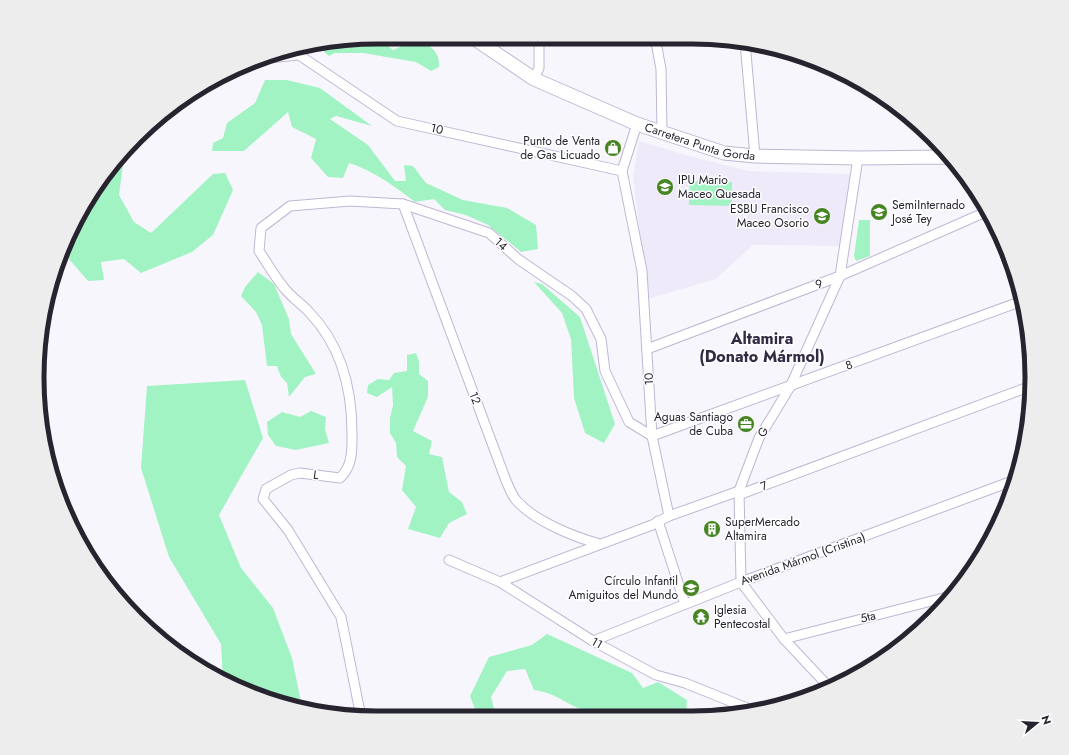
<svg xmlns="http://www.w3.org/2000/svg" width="1069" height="755" viewBox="0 0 1069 755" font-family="Jost,sans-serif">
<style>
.built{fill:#efeafa}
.green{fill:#a2f3c4}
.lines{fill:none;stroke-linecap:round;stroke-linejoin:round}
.street-casing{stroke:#c0b6d4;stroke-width:11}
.secondary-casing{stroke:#c0b6d4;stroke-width:15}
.street{stroke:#fff;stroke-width:9}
.secondary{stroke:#fff;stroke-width:13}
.labels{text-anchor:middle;stroke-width:3;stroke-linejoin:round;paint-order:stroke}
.street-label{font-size:12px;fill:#27232f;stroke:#fff}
.poi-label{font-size:12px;fill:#27232f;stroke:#fff;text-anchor:end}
.district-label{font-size:16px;font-weight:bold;fill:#332b43;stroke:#fff}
.rim{fill:none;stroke:#27232f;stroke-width:5}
</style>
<rect width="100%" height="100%" fill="#f8f6fd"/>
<path class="built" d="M 639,141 L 686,155 L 749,171 L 851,174 L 840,246 L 753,245 L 716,279 L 648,299 L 633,177 Z"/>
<g class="green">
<path d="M 378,37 L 393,50 L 402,46 L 406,37 L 429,37 L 425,43 C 435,50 440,55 439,67 L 431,71 L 416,62 L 363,53 L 335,53 L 329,56 L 323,51 L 328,44 Z"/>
<path d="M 265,80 L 287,80 L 320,88 L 372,126 L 336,116 L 330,119 L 368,145 L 395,181 L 406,181 L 404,165 L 413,166 L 426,183 L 463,200 L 507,208 L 536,225 L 538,249 L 521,252 L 488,225 L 466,215 L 445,210 L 434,199 L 415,202 C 394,186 374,171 349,163 L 343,178 L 328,177 L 311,158 L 316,139 L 292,127 L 288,112 L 244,151 L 212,151 L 213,143 L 223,138 L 227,123 L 255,103 Z"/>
<path d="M 125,150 L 119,195 L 134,222 L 151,233 L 213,174 L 225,173 L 233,190 L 213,235 L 192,252 L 141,273 L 124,259 L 101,262 L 104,280 L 88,281 L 62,251 L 63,247 L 121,153 Z"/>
<path d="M 690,181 L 732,182 L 732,206 L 689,205 Z"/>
<path d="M 859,220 L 870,220 L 870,256 L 856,261 L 854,256 Z"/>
<path d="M 258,272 L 274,284 L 289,319 L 291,334 L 316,374 L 305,377 L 289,397 L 287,383 L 281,377 L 277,366 L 267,366 L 262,325 L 256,312 L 241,296 L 245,287 Z"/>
<path d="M 534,282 L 542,284 L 580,317 L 615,424 L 604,443 L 585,433 L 574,398 L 571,339 L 562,313 Z"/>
<path d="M 416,353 L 419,362 L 419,374 L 428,381 L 428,397 L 413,431 L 432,441 L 429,454 L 442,457 L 449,492 L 462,502 L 467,514 L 449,523 L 440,538 L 408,529 L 416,507 L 402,490 L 406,466 L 397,457 L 396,443 L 390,433 L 390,418 L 393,405 L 392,387 L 377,397 L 367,393 L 368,385 L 378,379 L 389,380 L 394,373 L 407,371 L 407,355 Z"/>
<path d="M 245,380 L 263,438 L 219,515 L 241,568 L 273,608 L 292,658 L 301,702 L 298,708 L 290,706 L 223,681 L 221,644 L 169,557 L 141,468 L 147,386 Z"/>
<path d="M 311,411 L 326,417 L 325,429 L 329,443 L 296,450 L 276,446 L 268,435 L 267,422 L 282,412 L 300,417 Z"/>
<path d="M 547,634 L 632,673 L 643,688 L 658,682 L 687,700 L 686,715 L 602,716 C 595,711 589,711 581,709 C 562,702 556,693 534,690 L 525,669 L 507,671 L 491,697 L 496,716 L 478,717 L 470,696 L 489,657 L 532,645 Z"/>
</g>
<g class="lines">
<g class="street-casing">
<g id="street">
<path d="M 655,37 L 661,69 L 662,133"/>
<path d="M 745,42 L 755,156"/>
<path d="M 268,58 L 299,55 L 397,121 L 622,171"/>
<path d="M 534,79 L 539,68 L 539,37"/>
<path d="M 637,124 L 622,171 L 642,271 L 652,436 L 669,516"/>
<path d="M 403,204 L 505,478 C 508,485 511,494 516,500 C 534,521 574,537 600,544"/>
<path d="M 647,349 L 840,276 L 988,211"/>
<path d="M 652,436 L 1022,301"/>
<path d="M 658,521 L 685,604"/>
<path d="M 449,560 L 500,582 L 593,641 L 656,675 L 685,683 L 752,710"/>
<path d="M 500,582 L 652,525 L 669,516 L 739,491 L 741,494 L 1031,386"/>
<path d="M 784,639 L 951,596"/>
<path d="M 593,641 L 741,582 L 1015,480"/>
<path d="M 829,687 L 784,639 L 741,582 L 739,491 L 759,438 L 790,387 L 840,276 L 858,158"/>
<path d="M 361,717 L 341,617 L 288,530 L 263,499 L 266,489 L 291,475 L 300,473 L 340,478 C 353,466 352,449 352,433 C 352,388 340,344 309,312 C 302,304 292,298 285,289 C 275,277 267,263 259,251 L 261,228 L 290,206 L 350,201 L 403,204 L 489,233 L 518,259 L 572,296 L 586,309 L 601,339 L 605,371 L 629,422 L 652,436"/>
</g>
</g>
<g class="secondary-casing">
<g id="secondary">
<path id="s1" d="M 472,37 L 534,79 L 637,124 L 724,153 L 755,156 L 858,158 L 945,157 L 951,158"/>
</g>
</g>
<use href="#street" class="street"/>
<use href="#secondary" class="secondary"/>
</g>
<defs>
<g id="shop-disc" transform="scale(0.9)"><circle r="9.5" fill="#478423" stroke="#fff"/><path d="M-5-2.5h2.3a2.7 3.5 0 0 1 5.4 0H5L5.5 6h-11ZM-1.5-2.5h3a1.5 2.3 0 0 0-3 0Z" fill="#fff"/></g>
<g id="school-disc" transform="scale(0.9)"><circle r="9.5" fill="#478423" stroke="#fff"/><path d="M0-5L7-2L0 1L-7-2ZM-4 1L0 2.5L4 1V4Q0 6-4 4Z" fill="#fff"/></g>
<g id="office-disc" transform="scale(0.9)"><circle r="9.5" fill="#478423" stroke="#fff"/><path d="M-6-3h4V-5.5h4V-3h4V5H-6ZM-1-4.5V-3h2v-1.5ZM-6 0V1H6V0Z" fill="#fff"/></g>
<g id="building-disc" transform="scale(0.9)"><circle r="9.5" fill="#478423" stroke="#fff"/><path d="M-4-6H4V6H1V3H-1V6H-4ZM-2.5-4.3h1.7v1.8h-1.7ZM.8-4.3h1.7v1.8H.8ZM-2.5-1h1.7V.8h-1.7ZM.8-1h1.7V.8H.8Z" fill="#fff"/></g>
<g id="temple-disc" transform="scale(0.9)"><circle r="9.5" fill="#478423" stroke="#fff"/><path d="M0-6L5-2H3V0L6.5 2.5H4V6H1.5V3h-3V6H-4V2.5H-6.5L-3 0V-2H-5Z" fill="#fff"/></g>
</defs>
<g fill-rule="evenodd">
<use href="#shop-disc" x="613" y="148"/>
<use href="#school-disc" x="665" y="187"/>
<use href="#school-disc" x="879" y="212"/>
<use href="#school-disc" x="822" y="216"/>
<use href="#office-disc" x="746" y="424"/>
<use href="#building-disc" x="712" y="529"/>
<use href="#school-disc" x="691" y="588"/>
<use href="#temple-disc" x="701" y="617"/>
</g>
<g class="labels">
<g class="street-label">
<text transform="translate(437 129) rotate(12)" y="4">10</text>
<text dy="4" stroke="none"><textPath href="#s1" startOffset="253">Carretera Punta Gorda</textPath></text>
<text transform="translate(501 244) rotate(42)" y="4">14</text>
<text transform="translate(819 284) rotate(-21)" y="4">9</text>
<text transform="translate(849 365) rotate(-20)" y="4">8</text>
<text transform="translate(649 379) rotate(-93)" y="4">10</text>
<text transform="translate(475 398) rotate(69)" y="4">12</text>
<text transform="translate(763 432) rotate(-59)" y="4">G</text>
<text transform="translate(316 475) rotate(8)" y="4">L</text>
<text transform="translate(764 486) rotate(-21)" y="4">7</text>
<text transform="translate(803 559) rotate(-20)" y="4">Avenida Mármol (Cristina)</text>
<text transform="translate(868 617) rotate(-14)" y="4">5ta</text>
<text transform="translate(597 643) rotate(29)" y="4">11</text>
</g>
<g class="poi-label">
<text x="600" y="145">Punto de Venta<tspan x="600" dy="14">de Gas Licuado</tspan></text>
<text x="678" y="184" text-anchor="start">IPU Mario<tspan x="678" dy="14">Maceo Quesada</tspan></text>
<text x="892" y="209" text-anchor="start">SemiInternado<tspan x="892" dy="14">José Tey</tspan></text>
<text x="809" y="213">ESBU Francisco<tspan x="809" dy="14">Maceo Osorio</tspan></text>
<text x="733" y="421">Aguas Santiago<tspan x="733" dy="14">de Cuba</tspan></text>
<text x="725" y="526" text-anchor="start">SuperMercado<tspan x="725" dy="14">Altamira</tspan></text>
<text x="678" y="585">Círculo Infantil<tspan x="678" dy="14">Amiguitos del Mundo</tspan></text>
<text x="714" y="614" text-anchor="start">Iglesia<tspan x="714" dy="14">Pentecostal</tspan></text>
</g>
<g class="district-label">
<text x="762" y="344">Altamira<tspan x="762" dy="18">(Donato Mármol)</tspan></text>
</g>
</g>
<path d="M0 0H1069V755H0ZM377 44H692A333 333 0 0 1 1025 377V378A333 333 0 0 1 692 711H377A333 333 0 0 1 44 378V377A333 333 0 0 1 377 44Z" fill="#eeedee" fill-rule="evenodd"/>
<path class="rim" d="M377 44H692A333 333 0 0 1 1025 377V378A333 333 0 0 1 692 711H377A333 333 0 0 1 44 378V377A333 333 0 0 1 377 44Z"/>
<g transform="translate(1037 723) rotate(72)" stroke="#ffffff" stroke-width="3" paint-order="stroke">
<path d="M0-3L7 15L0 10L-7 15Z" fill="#27232f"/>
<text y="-6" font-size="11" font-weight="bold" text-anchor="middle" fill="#27232f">N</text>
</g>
</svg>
